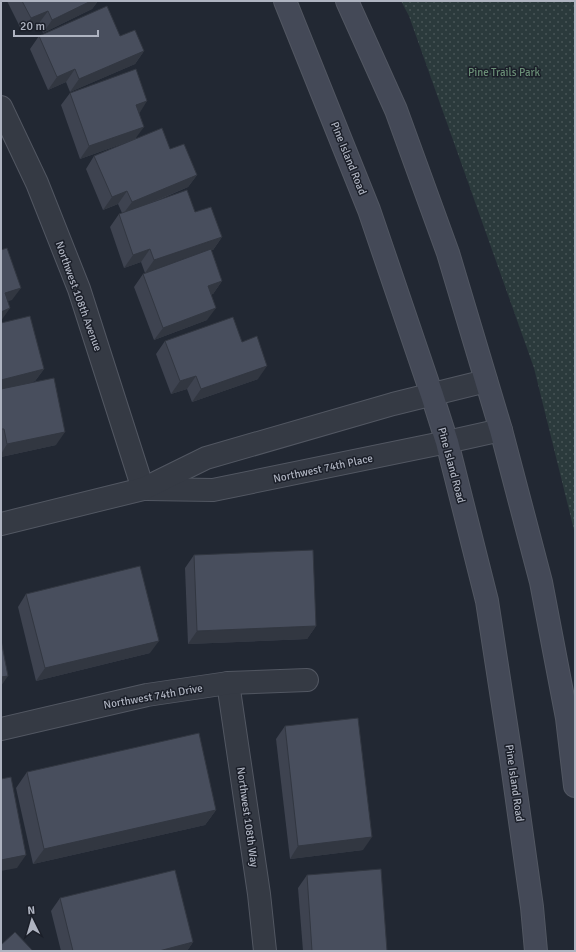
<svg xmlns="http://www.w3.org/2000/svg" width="576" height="952" viewBox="0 0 576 952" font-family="Signika,sans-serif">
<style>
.green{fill:url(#green-dots)}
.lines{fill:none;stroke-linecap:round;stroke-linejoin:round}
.street-casing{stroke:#525762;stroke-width:24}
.secondary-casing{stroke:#525762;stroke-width:24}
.street{stroke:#353a44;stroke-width:22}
.secondary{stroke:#444957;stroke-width:22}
.wall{fill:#3e4350}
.shaded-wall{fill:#323741}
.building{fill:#484e5d;stroke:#323741}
.labels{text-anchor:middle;stroke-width:3;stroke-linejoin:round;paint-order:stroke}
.park-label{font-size:11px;fill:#6a8e76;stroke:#1b1f29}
.street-label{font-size:11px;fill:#afb4c1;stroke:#1b1f29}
</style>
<defs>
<pattern id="green-dots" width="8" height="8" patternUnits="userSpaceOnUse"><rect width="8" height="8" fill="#2b3a3c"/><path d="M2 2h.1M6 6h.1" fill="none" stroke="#475456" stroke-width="1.8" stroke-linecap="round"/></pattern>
</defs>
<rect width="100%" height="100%" fill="#222833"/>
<path class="green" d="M 401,1 L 575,1 L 575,534 L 534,368 L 409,16 Z"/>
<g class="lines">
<g class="street-casing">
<g id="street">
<path d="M 1,107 L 37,183 L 79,289 L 143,489"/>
<path d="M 147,489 L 213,490 L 447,442 L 501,430"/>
<path d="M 1,524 L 143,489 L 206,458 L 393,404 L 486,381"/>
<path d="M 228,683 L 259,894 L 265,951"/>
<path d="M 1,729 L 147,695 L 228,683 L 307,680"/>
</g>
</g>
<g class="secondary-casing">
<g id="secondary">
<path d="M 285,1 L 369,210 L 432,395 L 447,442 L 487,601 L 511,757 L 532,907 L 536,951"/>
<path d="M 347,1 L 396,110 L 448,253 L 501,430 L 541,582 L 567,718 L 575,786"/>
</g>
</g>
<use href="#street" class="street"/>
<use href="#secondary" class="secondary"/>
</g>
<g class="wall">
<path d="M 7,1 L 98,1 L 92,9 L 43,33 L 39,23 L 22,31 Z"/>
<path d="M 39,36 L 120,36 L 144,51 L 135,64 L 70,92 L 66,82 L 48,90 L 30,49 Z"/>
<path d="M 70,93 L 139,112 L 136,139 L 170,149 L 197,175 L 188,187 L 147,205 L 195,212 L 222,237 L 213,250 L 211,250 L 222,281 L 213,294 L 212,294 L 207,320 L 154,340 L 134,287 L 143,274 L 164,267 L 145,273 L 141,262 L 124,268 L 110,227 L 119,214 L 122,213 L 118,204 L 103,210 L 86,169 L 94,156 L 133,140 L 80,159 L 61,105 Z"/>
<path d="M 1,323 L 44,369 L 35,381 L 26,384 L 56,445 L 1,457 Z"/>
<path d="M 165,341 L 242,342 L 258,379 L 192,402 L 187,389 L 171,394 L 156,354 Z"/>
<path d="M 194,555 L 316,626 L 307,639 L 188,644 L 185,568 Z"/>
<path d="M 26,594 L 150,653 L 36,681 L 18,607 Z"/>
<path d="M 285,726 L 363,850 L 290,859 L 276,739 Z"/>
<path d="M 27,772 L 216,810 L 205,825 L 33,864 L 16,788 Z"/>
<path d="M 307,875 L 387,951 L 303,951 L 298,888 Z"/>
<path d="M 60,898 L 193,942 L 187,951 L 61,951 L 51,911 Z"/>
</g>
<g class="shaded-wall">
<path d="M 91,1 L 98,1 L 92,9 L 43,33 L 52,20 Z"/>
<path d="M 48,11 L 39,23 L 22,31 L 31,18 Z"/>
<path d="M 144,51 L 135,64 L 70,92 L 79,79 Z"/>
<path d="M 75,69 L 66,82 L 48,90 L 57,77 Z"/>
<path d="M 147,101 L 139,114 L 136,105 Z"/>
<path d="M 144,127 L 135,139 L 80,159 L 89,146 Z"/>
<path d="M 197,175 L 188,187 L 123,214 L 132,202 Z"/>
<path d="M 127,191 L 118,204 L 103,210 L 112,197 Z"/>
<path d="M 222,237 L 213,250 L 145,273 L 154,260 Z"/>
<path d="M 150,249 L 141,262 L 124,268 L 133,255 Z"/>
<path d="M 222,281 L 213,294 L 200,299 L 208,286 Z"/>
<path d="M 21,288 L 12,300 L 1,304 L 5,293 Z"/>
<path d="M 10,308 L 1,321 L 1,312 Z"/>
<path d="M 216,308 L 207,320 L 154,340 L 163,328 Z"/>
<path d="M 267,366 L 258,379 L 192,402 L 201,389 Z"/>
<path d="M 44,369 L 35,381 L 1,391 L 1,380 Z"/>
<path d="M 196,376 L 187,389 L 171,394 L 180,381 Z"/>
<path d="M 65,432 L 56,445 L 1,457 L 1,454 L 7,444 Z"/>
<path d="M 316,626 L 307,639 L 188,644 L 197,631 Z"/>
<path d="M 159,641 L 150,653 L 36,681 L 45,668 Z"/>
<path d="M 8,676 L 1,686 L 1,677 Z"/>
<path d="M 216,810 L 205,825 L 33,864 L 44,849 Z"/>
<path d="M 372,837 L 363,850 L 290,859 L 298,846 Z"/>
<path d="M 26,855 L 17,868 L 1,871 L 1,860 Z"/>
<path d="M 193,942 L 187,951 L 159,951 Z"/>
</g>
<g class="building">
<path d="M 22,1 L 91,1 L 52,20 L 48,11 L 31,18 Z"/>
<path d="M 107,6 L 120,36 L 135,30 L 144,51 L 79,79 L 75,69 L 57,77 L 39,36 Z"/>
<path d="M 136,69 L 147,101 L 136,105 L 144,127 L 89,146 L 70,93 Z"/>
<path d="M 162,128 L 170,149 L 184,144 L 197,175 L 132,202 L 127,191 L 112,197 L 94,156 Z"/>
<path d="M 187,190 L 195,212 L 211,207 L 222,237 L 154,260 L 150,249 L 133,255 L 119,214 Z"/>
<path d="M 7,248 L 21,288 L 5,293 L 10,308 L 1,312 L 1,250 Z"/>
<path d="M 211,249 L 222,281 L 208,286 L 216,308 L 163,328 L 143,274 Z"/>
<path d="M 30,316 L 44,369 L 1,380 L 1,323 Z"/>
<path d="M 233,317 L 242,342 L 257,336 L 267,366 L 201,389 L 196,376 L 180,381 L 165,341 Z"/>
<path d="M 54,378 L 65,432 L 7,444 L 4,429 L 1,429 L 1,389 Z"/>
<path d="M 313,550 L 316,626 L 197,631 L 194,555 Z"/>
<path d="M 140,566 L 159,641 L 45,668 L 26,594 Z"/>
<path d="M 1,640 L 8,676 L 1,677 Z"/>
<path d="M 358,718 L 372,837 L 298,846 L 285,726 Z"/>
<path d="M 199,733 L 216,810 L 44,849 L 27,772 Z"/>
<path d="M 11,777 L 26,855 L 1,860 L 1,779 Z"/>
<path d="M 381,869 L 387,951 L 312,951 L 307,875 Z"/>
<path d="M 175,870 L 193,942 L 159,951 L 73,951 L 60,898 Z"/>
<path d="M 15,932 L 33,951 L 1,951 L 1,945 Z"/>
</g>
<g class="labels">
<g class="park-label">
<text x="504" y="76">Pine Trails Park</text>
</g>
<g class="street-label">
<text transform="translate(349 158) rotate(68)" y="4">Pine Island Road</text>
<text transform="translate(79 296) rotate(70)" y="4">Northwest 108th Avenue</text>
<text transform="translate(452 465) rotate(75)" y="4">Pine Island Road</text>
<text transform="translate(323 468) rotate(-12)" y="4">Northwest 74th Place</text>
<text transform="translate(153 696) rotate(-10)" y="4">Northwest 74th Drive</text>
<text transform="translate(515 783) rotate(82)" y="4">Pine Island Road</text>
<text transform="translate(248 817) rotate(82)" y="4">Northwest 108th Way</text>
</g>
</g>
<rect width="576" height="952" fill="none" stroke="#afb4c1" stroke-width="4"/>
<g transform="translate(32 920) rotate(355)" stroke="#1b1f29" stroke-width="3" paint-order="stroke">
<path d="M0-3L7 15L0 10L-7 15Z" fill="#afb4c1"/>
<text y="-6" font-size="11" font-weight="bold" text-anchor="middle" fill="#afb4c1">N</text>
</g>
<path d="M14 30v6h84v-6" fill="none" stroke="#afb4c1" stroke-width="2"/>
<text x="20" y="30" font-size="12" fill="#afb4c1" stroke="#1b1f29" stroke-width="3" paint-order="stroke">20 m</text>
</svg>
